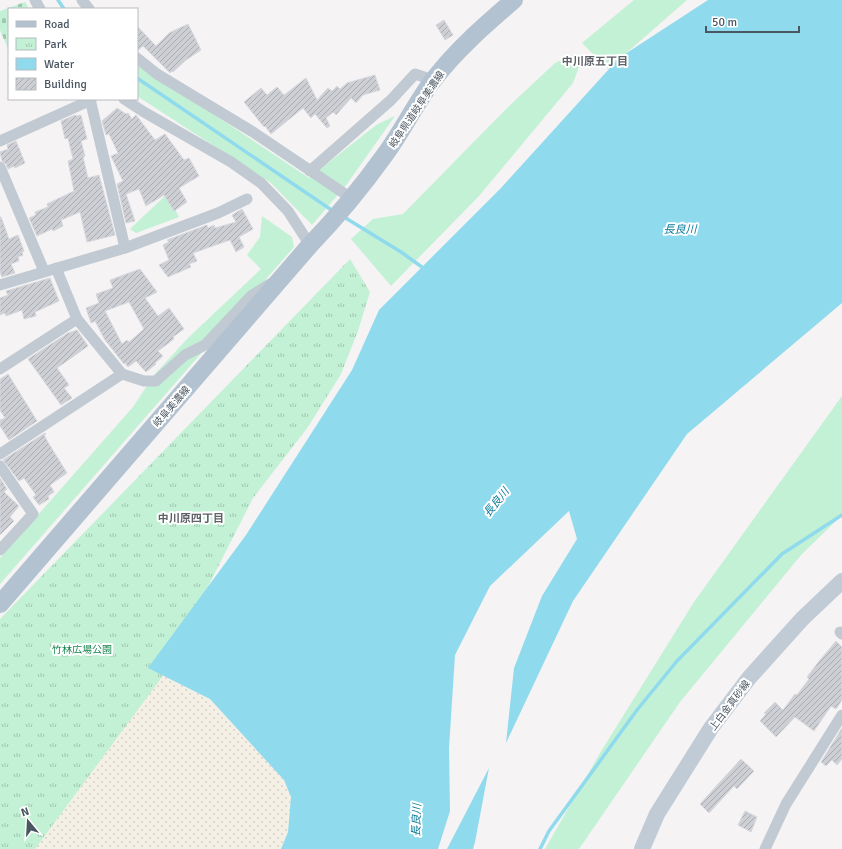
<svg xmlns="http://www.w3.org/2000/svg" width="842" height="849" viewBox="0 0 842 849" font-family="Signika,'Noto Sans JP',sans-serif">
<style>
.grass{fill:#c3f1d5}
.sand{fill:url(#sand-dots)}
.cemetery{fill:url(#cemetery-stones)}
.park{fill:url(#park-tufts)}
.water{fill:#90daee}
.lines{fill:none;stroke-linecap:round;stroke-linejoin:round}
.stream{stroke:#90daee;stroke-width:3.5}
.building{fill:url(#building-hatch);stroke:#d7d9de;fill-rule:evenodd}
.minor{stroke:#c1cad2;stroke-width:11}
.secondary{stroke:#c1cbd6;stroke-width:16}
.primary{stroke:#b3c2d1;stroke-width:18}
.labels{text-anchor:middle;stroke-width:4;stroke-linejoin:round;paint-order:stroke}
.street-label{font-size:10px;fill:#4a5661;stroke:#fff}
.park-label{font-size:10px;fill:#17864f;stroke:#fff}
.neighbourhood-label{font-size:11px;font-weight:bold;fill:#5f6368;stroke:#fff}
.water-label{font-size:11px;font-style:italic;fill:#0c7c9b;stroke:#fff}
</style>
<defs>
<pattern id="sand-dots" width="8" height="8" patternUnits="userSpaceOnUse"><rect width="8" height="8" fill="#f5f0e5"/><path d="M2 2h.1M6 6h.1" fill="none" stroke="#d4d0c7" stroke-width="1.8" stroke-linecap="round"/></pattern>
<pattern id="cemetery-stones" width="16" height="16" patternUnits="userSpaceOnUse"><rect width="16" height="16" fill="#c3f1d5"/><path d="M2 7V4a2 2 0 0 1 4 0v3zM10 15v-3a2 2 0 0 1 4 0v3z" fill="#a0c6b0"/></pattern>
<pattern id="park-tufts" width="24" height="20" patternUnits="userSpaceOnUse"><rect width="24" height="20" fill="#c3f1d5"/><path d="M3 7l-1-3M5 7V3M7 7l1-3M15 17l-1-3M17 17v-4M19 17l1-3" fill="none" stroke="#a0c6b0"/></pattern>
<pattern id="building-hatch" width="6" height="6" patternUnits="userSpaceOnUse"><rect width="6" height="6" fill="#cdcfd5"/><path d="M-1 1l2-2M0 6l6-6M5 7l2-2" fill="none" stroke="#a8abb0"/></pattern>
</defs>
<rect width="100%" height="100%" fill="#f5f3f3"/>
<g class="grass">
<path d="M 634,0 L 687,0 L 608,69 L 582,43 Z"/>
<path d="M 575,54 L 580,55 L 582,59 L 573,83 L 479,196 L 391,286 L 351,239 L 373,219 L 403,214 L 506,109 L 555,63 Z"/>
<path d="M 137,63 L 309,178 L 371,129 L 378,124 L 395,116 L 347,184 L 312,225 L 271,183 L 137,96 Z"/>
<path d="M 167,194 L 179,217 L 136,233 L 130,229 Z"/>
<path d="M 262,216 L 292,237 L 294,247 L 0,584 L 0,558 L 133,407 L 154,375 L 188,338 L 261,269 L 247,255 L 260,237 Z"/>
<path d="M 842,396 L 842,515 L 801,555 L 680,702 L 579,849 L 545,849 L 600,753 L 694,602 Z"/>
</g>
<path class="sand" d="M 148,668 L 210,699 L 284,780 L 291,797 L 288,832 L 281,849 L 13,849 Z"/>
<path class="cemetery" d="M 25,2 L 29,9 L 9,9 L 9,51 L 0,30 L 0,11 Z"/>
<path class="park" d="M 350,259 L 370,292 L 358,331 L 341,374 L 308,427 L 253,498 L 162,677 L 35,849 L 0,849 L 0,619 Z"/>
<g class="water">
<path d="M 708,0 L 842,0 L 842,303 L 687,434 L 573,601 L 506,743 L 514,668 L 542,596 L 577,539 L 569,511 L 490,586 L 455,655 L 449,748 L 450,811 L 438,849 L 281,849 L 288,832 L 291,797 L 284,780 L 210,699 L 148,668 L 246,535 L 352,370 L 379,310 L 501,188 L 619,58 Z"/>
<path d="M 489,768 L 475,842 L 473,849 L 447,849 Z"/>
</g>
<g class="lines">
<g class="stream">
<path d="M 58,0 L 64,9"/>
<path d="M 137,78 L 333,211"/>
<path d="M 344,217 L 401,252 L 426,270"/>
<path d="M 540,849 L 549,831 L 637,710 L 677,661 L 782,554 L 842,515"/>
</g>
</g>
<g class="building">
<path d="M 444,20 L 453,35 L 445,40 L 436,25 Z"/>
<path d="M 188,24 L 201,50 L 186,60 L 173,72 L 172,71 L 170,73 L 143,46 L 137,51 L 137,26 L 156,46 L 169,33 Z"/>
<path d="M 375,75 L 380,90 L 363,95 L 356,103 L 351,98 L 336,115 L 333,112 L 326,118 L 330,126 L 327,128 L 315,114 L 311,118 L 303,108 L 271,134 L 265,126 L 264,127 L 244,102 L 261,88 L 267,95 L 277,87 L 284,95 L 306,78 L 317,100 L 328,88 L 332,91 L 337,86 L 340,89 L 347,83 Z"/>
<path d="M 117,108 L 126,114 L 128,113 L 132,119 L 136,115 L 155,140 L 165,134 L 184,160 L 189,158 L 199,176 L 179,188 L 187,202 L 174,211 L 164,195 L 146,206 L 139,189 L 126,194 L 135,221 L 126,223 L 117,184 L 123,181 L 111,156 L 118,153 L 109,134 L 106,135 L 102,121 Z"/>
<path d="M 75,115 L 76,116 L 81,115 L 87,139 L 81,141 L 85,156 L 83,157 L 88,178 L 99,175 L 115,235 L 87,242 L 80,212 L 61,220 L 63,226 L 53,231 L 52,229 L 37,236 L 29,218 L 36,215 L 35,212 L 48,207 L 47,204 L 74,191 L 68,161 L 73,159 L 68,138 L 65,139 L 61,121 Z"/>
<path d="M 16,141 L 25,163 L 15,168 L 14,166 L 8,169 L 6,164 L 2,161 L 0,152 L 8,149 L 7,145 Z"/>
<path d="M 242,209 L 253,229 L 239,237 L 244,247 L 236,252 L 230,240 L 193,253 L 197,261 L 189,264 L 191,267 L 168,277 L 159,265 L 169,260 L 163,245 L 169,242 L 167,240 L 207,225 L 208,228 L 214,225 L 215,228 L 236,222 L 232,215 Z"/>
<path d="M 0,217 L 1,217 L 9,239 L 18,235 L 24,251 L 22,252 L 23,255 L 18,257 L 19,261 L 11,264 L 15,273 L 2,277 L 0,272 Z"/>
<path d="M 140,269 L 157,292 L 145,298 L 158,316 L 169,308 L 184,329 L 173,337 L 174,339 L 158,351 L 163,356 L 155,363 L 156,364 L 146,372 L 136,361 L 128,367 L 125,363 L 124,364 L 105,340 L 95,321 L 91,323 L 86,308 L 99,303 L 96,294 L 113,288 L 110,280 ZM 129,302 L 144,329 L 129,342 L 127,340 L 122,344 L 105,311 Z"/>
<path d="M 50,278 L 59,301 L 35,312 L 36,316 L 24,319 L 22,310 L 6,316 L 5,313 L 0,315 L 0,298 L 8,295 L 6,291 Z"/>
<path d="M 77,330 L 88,346 L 57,368 L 69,385 L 64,388 L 72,398 L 61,405 L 28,359 L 68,333 Z"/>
<path d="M 8,374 L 37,421 L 9,440 L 0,426 L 0,420 L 5,418 L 0,410 L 0,379 Z"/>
<path d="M 45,433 L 46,434 L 44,435 L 49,444 L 67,473 L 50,485 L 54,492 L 48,496 L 49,499 L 39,505 L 33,497 L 36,495 L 24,478 L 19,481 L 3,460 Z"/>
<path d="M 0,478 L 7,489 L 4,492 L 19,506 L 10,517 L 14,521 L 0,535 Z"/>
<path d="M 836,641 L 842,647 L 842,700 L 836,709 L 831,706 L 814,731 L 795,717 L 776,737 L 760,721 L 766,714 L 764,713 L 775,702 L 783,710 L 795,694 L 797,695 L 809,679 L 807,677 L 820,660 Z"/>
<path d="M 842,728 L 842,759 L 837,765 L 832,760 L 826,766 L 821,762 Z"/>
<path d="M 741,759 L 754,771 L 737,789 L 734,786 L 709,813 L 700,804 Z"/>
<path d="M 745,811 L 757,817 L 751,832 L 738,825 Z"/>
</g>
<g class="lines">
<g class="minor">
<path d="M 35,0 L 40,9"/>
<path d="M 82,0 L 89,9"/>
<path d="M 137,58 L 157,74 L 253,132 L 351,198"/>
<path d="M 90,99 L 125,248"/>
<path d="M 124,99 L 144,112 L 231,162 L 261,183 L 288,211 L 310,245"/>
<path d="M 0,141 L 91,100"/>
<path d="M 0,167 L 44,271"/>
<path d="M 310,171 L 391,100 L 415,74 L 433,80"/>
<path d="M 0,285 L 125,248 L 218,213 L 247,199"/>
<path d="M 0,369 L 77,319"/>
<path d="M 122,374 L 144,381 L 156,381 L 185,355 L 205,345 L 251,296 L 270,284"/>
<path d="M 0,454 L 122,374 L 77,319 L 56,268"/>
<path d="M 0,466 L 33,514 L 0,550"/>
<path d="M 840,632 L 842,634"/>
<path d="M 765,849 L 786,804 L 842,715"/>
</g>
<path class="secondary" d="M 642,849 L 657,814 L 711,728 L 749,678 L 802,619 L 842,581"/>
<path class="primary" d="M 0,604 L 310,245 C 336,218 361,188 384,156 C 402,132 415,104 434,79 C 457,49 485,25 514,0"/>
</g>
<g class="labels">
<g class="street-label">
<text transform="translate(416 109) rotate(-56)" y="4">岐阜県道岐阜美濃線</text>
<text transform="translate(171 406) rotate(-49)" y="4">岐阜美濃線</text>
<text transform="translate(729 705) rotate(-53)" y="4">上白金真砂線</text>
</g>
<g class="park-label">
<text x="82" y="653">竹林広場公園</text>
</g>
<g class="neighbourhood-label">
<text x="595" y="65">中川原五丁目</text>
<text x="191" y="522">中川原四丁目</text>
</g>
<g class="water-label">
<text x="680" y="233">長良川</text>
<text transform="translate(496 502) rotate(-51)" y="4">長良川</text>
<text transform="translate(416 820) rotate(-88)" y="4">長良川</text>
</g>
</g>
<rect x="8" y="8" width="130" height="92" fill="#ffffff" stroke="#b7bbc0"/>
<rect x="16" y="21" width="20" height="6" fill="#b3c2d1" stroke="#b7bbc0"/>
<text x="44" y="28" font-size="12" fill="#4a5661">Road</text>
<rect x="16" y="38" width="20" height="12" fill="url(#park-tufts)" stroke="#b7bbc0"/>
<text x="44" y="48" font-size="12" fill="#4a5661">Park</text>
<rect x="16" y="58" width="20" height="12" fill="#90daee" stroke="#b7bbc0"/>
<text x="44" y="68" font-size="12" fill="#4a5661">Water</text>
<rect x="16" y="78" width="20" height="12" fill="url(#building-hatch)" stroke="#b7bbc0"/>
<text x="44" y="88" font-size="12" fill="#4a5661">Building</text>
<g transform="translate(28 821) rotate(342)" stroke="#ffffff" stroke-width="3" paint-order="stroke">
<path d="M0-3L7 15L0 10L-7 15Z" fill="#4a5661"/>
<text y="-6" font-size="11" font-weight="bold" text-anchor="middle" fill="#4a5661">N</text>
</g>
<path d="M706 26v6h93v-6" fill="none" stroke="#4a5661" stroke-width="2"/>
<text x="712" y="26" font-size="12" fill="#4a5661" stroke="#ffffff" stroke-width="3" paint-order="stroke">50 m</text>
</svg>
